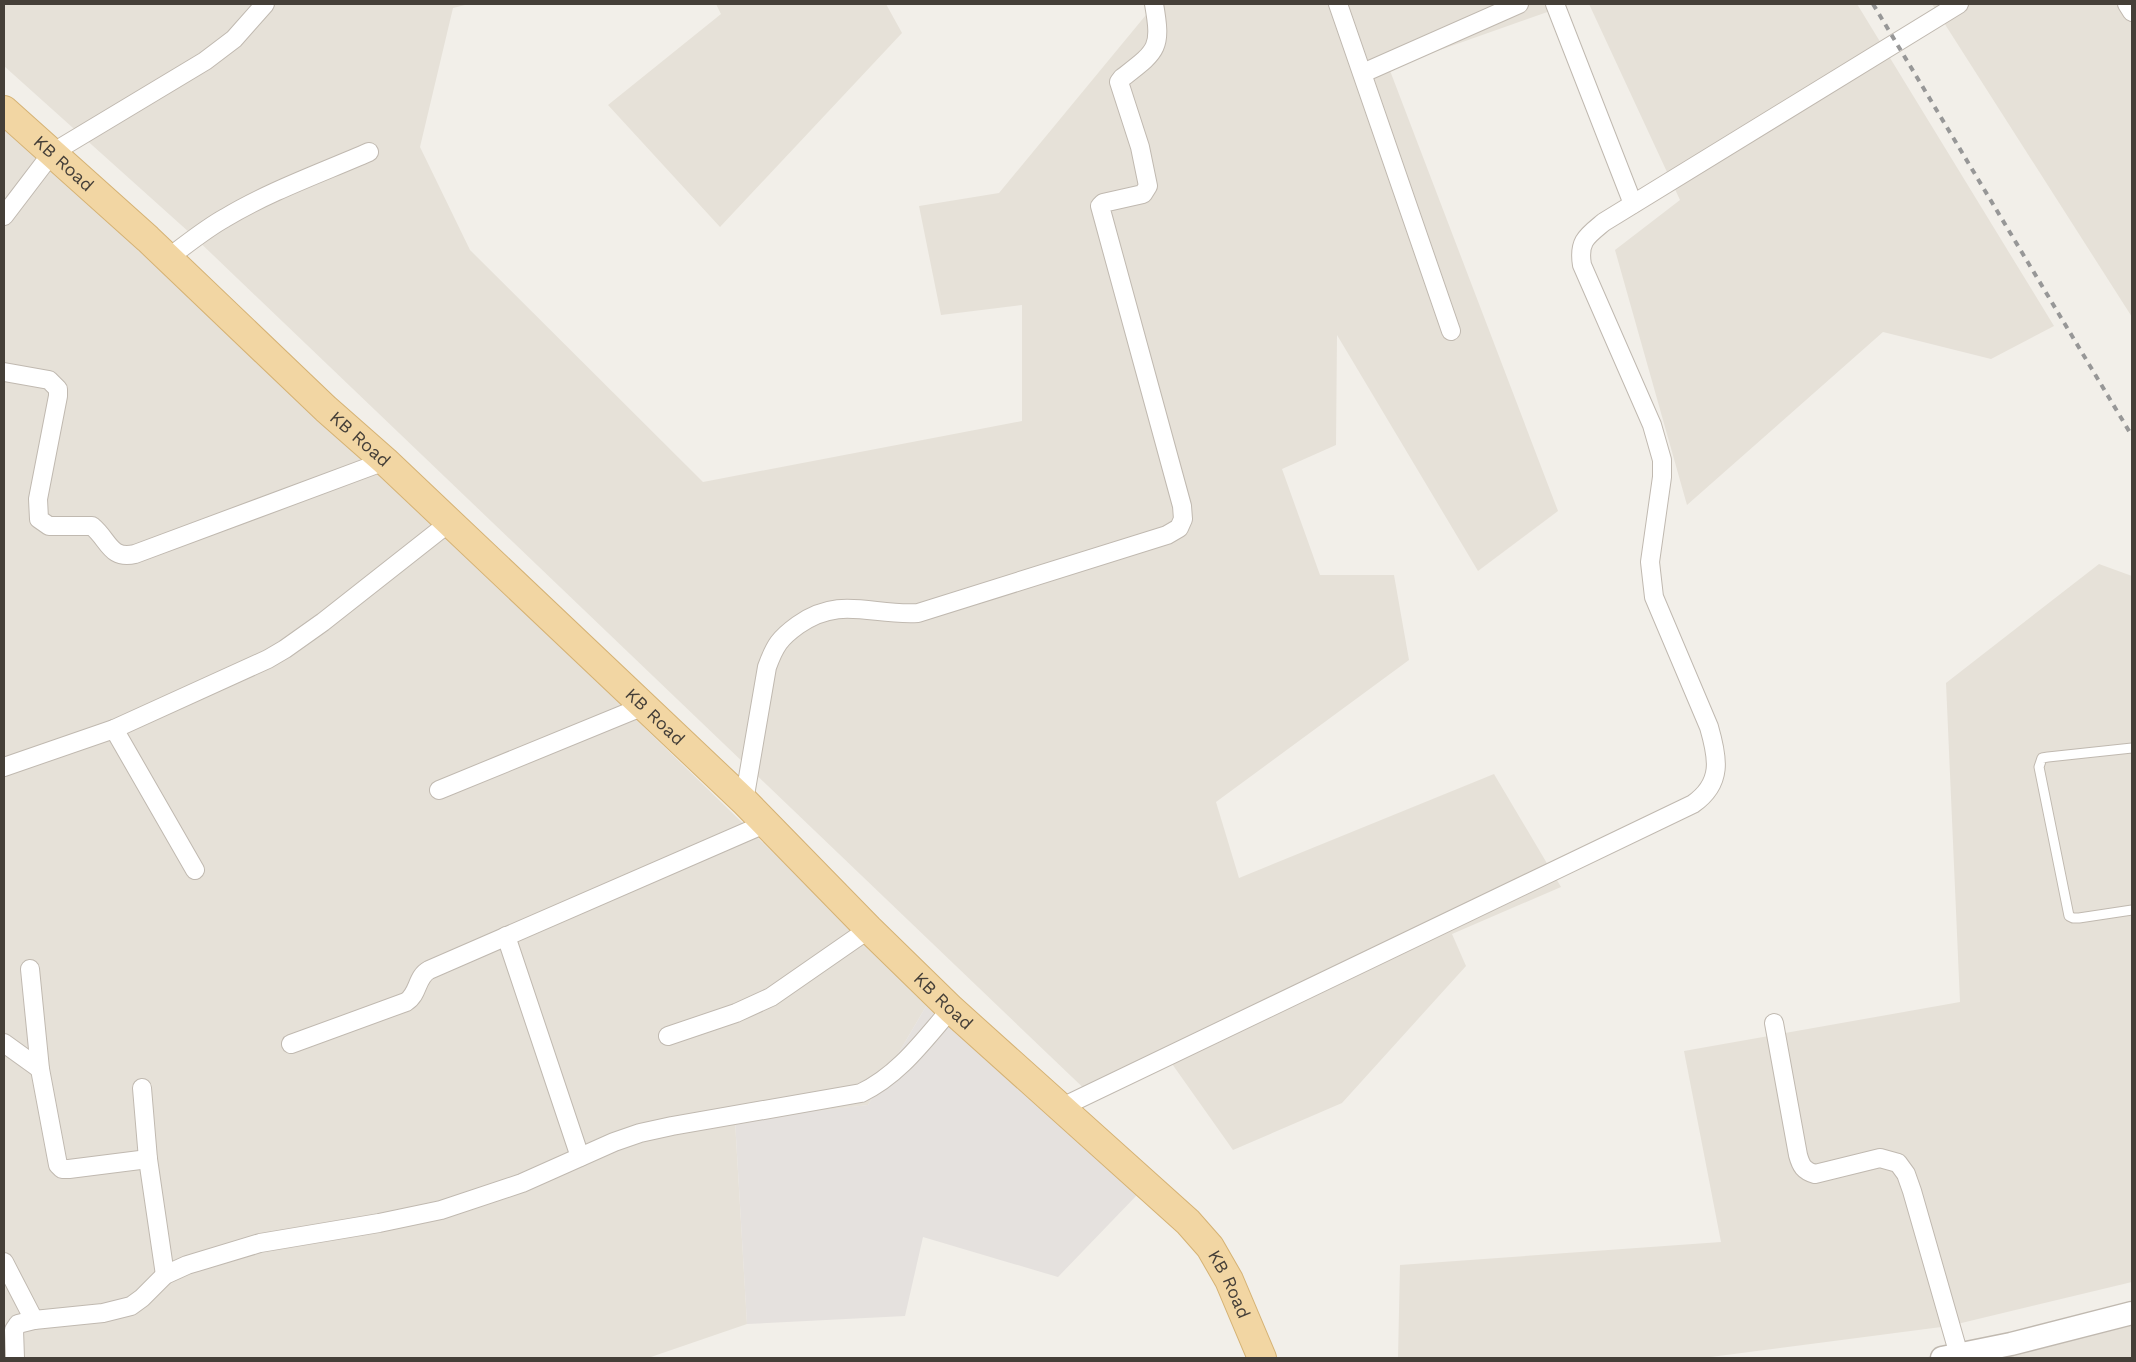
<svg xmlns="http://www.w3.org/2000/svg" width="2136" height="1362" viewBox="0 0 2136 1362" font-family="'Work Sans',sans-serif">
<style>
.residential{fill:#e6e1d8}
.industrial{fill:#e5e1de}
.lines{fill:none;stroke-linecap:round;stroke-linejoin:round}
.service-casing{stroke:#c0b9b0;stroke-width:11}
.minor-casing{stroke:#c0b9b0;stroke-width:20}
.tertiary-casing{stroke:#c0b9b0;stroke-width:25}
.primary-casing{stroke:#d5b274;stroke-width:30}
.service{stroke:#fff;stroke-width:9}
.minor{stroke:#fff;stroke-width:18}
.tertiary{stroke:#fff;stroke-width:22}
.primary{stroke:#f2d6a3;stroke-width:28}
.rail{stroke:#979797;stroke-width:4;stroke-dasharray:6 6;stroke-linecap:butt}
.labels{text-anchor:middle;stroke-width:4;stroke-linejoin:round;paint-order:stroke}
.street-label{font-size:18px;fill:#453f38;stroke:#fff}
</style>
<rect width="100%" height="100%" fill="#f2efe9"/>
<g class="residential">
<path d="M 4,4 L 469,4 L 453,8 L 420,147 L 470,250 L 703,482 L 1022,421 L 1022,305 L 941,315 L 919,206 L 999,193 L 1155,4 L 1570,4 L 1389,68 L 1558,511 L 1478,571 L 1337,335 L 1336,445 L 1282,469 L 1320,575 L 1394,575 L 1409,660 L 1216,802 L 1239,878 L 1494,774 L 1561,887 L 1452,934 L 1466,966 L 1342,1103 L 1233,1150 L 1170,1061 L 1095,1099 L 190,233 L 4,66 Z"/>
<path d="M 716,4 L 886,4 L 902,33 L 720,227 L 608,105 L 721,14 Z"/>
<path d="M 1589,4 L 1857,4 L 2054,326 L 1991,359 L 1883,332 L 1687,505 L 1615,250 L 1680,200 Z"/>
<path d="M 1932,4 L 2132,4 L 2132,317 Z"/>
<path d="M 4,121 L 366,457 L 928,1003 L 868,1105 L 735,1121 L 747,1324 L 648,1358 L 4,1358 Z"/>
<path d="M 2099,564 L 2132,576 L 2132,1282 L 1949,1326 L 1703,1358 L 1398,1358 L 1400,1265 L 1721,1242 L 1684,1051 L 1960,1002 L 1946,683 Z"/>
<path d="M 2132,1310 L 2132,1358 L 1923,1358 L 2022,1337 Z"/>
</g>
<path class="industrial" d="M 928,1003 L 1137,1195 L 1058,1277 L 923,1237 L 905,1316 L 747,1324 L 735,1120 L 868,1105 Z"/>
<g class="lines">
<g class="service-casing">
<path id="service" d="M 2132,748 L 2048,757 L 2042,758 L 2039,767 L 2069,916 L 2073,918 L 2079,918 L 2132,910"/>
</g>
<g class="minor-casing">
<g id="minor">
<path d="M 1338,4 L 1451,331"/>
<path d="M 1555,4 L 1633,204"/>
<path d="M 2127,4 L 2132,12"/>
<path d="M 1363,73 L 1519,4"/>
<path d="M 4,216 L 52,153 L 205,61 L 234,39 L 265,4"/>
<path d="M 168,258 C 186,245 205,229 225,218 C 270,191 321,173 369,152"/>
<path d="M 4,372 L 49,380 L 58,389 L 58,396 L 38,499 L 39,519 L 49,526 L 92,526 C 109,540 110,560 135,554 L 385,461"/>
<path d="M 114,729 L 195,870"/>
<path d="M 4,767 L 114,729 L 268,659 L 285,649 L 323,622 L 450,522"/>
<path d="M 439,790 L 644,706"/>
<path d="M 744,801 L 767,667 C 775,645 780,638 798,625 C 840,595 872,616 918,613 L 1167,535 L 1179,528 L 1183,519 L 1182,506 L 1100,206 L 1103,203 L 1143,194 L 1148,186 L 1140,147 L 1119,82 L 1122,78 C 1157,51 1162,49 1154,4"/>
<path d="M 506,936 L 580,1157"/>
<path d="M 30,969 L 40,1069 L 58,1165 L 62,1169 L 69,1169 L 148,1159"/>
<path d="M 1774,1023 L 1798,1155 C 1801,1166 1804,1171 1815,1174 L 1880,1158 L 1898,1163 L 1906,1174 L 1912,1191 L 1959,1355"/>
<path d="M 668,1036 L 736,1013 L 771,997 L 869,929"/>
<path d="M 4,1043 L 40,1069"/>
<path d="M 291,1044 L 406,1002 C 419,994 416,977 429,970 L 767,823"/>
<path d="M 142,1088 L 148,1159 L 165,1275"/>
<path d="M 1060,1108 L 1693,804 C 1723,783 1718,758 1709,727 L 1654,597 L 1650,562 L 1662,477 L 1662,460 L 1652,425 L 1582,265 C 1578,241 1587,236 1604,222 L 1959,4"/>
<path d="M 4,1262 L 34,1320"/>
<path d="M 15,1358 L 14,1330 L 18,1324 L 34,1320 L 103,1313 L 131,1306 L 142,1298 L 165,1275 L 187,1265 L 260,1243 L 379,1223 L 441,1210 L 522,1183 L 614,1142 L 640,1133 L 672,1126 L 861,1093 C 899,1075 924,1040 951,1009"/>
</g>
</g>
<g class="tertiary-casing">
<path id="tertiary" d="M 1942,1358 L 2011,1344 L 2132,1313"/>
</g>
<g class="primary-casing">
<g id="primary">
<path id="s1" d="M 4,110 L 148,239 L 326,409 L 385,461 L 744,801 L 869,929 L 951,1009 L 1188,1222 L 1210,1247 L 1229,1280 L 1262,1358"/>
</g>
</g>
<use href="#service" class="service"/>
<use href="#minor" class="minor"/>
<use href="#tertiary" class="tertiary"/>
<use href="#primary" class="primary"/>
<path class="rail" d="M 1873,4 L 2132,436"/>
</g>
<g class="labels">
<g class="street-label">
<text dy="6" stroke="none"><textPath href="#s1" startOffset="80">KB Road</textPath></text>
<text dy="6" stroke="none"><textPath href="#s1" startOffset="485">KB Road</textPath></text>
<text dy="6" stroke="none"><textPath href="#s1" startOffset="890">KB Road</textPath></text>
<text dy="6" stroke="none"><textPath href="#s1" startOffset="1295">KB Road</textPath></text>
<text dy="6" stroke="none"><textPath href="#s1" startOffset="1700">KB Road</textPath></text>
</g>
</g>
<rect width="2136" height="1362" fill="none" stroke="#453f38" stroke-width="10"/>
</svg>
